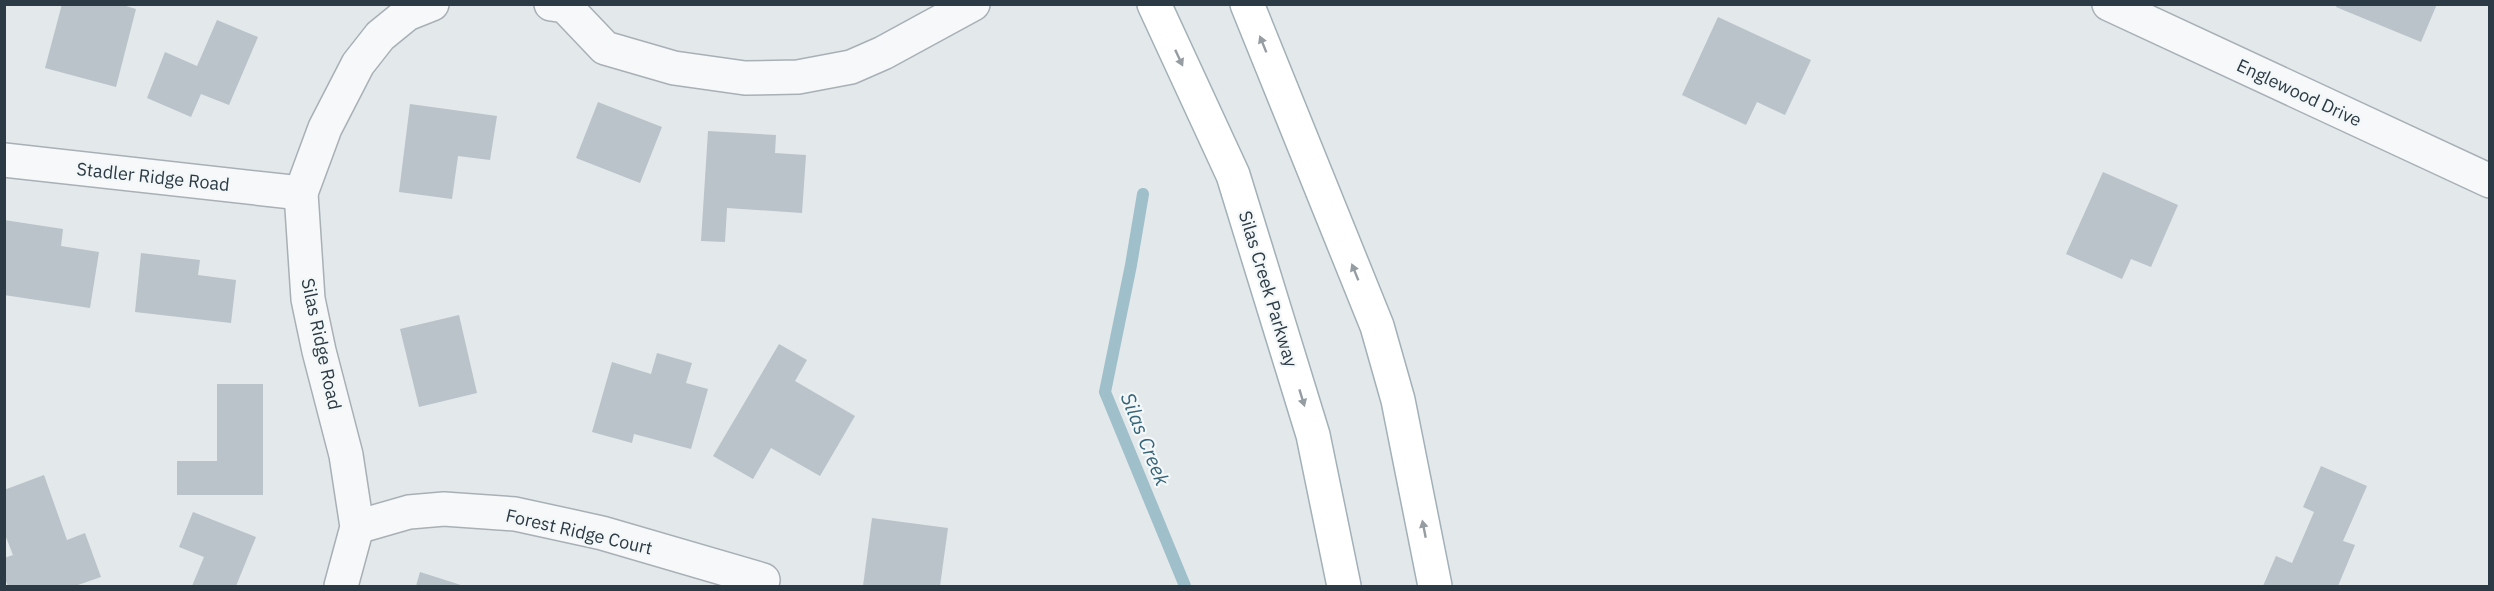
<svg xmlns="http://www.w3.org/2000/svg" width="2494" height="591" viewBox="0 0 2494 591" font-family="'IBM Plex Sans',sans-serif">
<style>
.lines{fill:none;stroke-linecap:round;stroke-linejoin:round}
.stream{stroke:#9fbfcb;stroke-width:12}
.building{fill:#bac3c9}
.street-casing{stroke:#a8b0b6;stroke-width:36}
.primary-casing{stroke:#a2b0b7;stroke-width:36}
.street{stroke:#f6f8f9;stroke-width:33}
.primary{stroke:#fff;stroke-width:33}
.oneway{fill:#959ca2}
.labels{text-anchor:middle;stroke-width:4.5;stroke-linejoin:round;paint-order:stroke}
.street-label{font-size:18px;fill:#2b3a44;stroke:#f3f7f8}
.water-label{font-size:20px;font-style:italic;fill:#356378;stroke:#f3f7f8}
</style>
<rect width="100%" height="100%" fill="#e3e8eb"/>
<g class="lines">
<path class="stream" d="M 1143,194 L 1131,265 L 1105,392 L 1185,586"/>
</g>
<g class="building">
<path d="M 62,4 L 119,4 L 136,9 L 116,87 L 45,68 Z"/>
<path d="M 2337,4 L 2437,4 L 2421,42 L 2336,7 Z"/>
<path d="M 1718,17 L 1811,60 L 1785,115 L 1757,102 L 1746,125 L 1682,95 Z"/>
<path d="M 217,20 L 258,37 L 229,105 L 201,94 L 191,117 L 147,98 L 165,52 L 197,66 Z"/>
<path d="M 598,102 L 662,127 L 640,183 L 576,158 Z"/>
<path d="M 410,104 L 497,116 L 490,160 L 458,156 L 452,199 L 399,192 Z"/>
<path d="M 708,131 L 776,135 L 775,153 L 806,155 L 802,213 L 727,208 L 725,242 L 701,241 Z"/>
<path d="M 2103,172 L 2178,205 L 2151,267 L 2131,259 L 2122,279 L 2066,254 Z"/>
<path d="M 4,220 L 63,229 L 61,246 L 99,252 L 90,308 L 4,295 Z"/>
<path d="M 141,253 L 200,260 L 198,275 L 236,280 L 231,323 L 135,312 Z"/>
<path d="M 459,315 L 477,393 L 419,407 L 400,329 Z"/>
<path d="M 779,344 L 807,360 L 795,381 L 855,416 L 820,476 L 771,448 L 753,479 L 713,456 Z"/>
<path d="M 657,353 L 692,363 L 686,383 L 708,389 L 691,449 L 634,434 L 632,443 L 592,432 L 612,362 L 651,374 Z"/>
<path d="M 217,384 L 263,384 L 263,495 L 177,495 L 177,461 L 217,461 Z"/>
<path d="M 2321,466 L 2367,486 L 2343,541 L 2355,545 L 2338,586 L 2263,586 L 2276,556 L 2292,563 L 2314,512 L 2303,507 Z"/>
<path d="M 44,475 L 67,540 L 85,533 L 101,577 L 75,586 L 8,586 L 4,577 L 4,558 L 13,555 L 4,532 L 4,490 Z"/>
<path d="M 193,512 L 256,537 L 236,586 L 192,586 L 204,557 L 179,547 Z"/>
<path d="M 872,518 L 948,528 L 940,586 L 863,586 Z"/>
<path d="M 420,572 L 464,586 L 416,586 Z"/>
</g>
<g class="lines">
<g class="street-casing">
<g id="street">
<path d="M 551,4 L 565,6 L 605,48 L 674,68 L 745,78 L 798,77 L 851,67 L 883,53 L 973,4"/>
<path d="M 2109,4 L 2490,181"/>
<path d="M 4,160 L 301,193"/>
<path d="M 357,527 L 409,512 L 444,509 L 515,514 L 602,533 L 763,580"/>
<path d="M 341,586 L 357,527 L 346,455 L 319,351 L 308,299 L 301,193 L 325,128 L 358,64 L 380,36 L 407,14 L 432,4"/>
</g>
</g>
<g class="primary-casing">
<g id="primary">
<path d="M 1154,4 L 1233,175 L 1313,435 L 1344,586"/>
<path d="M 1247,4 L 1377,326 L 1398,400 L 1435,586"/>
</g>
</g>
<use href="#street" class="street"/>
<use href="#primary" class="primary"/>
</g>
<defs><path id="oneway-solid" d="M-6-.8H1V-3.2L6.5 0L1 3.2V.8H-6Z" transform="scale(1.5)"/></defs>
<g class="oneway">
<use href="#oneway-solid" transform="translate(1263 44) rotate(-112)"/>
<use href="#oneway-solid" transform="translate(1179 58) rotate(65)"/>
<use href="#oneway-solid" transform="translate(1355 272) rotate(-112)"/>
<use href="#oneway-solid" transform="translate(1302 398) rotate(73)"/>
<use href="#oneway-solid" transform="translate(1424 529) rotate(-101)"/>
</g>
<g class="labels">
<g class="street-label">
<text transform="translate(2299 93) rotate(25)" y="6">Englewood Drive</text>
<text transform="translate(153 177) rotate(6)" y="6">Stadler Ridge Road</text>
<text transform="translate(1268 289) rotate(73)" y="6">Silas Creek Parkway</text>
<text transform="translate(321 344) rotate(78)" y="6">Silas Ridge Road</text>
<text transform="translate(579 532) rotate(13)" y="6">Forest Ridge Court</text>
</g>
<g class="water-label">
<text transform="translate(1145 439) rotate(68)" y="7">Silas Creek</text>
</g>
</g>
<rect width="2494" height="591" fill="none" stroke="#2b3a44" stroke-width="12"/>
</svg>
